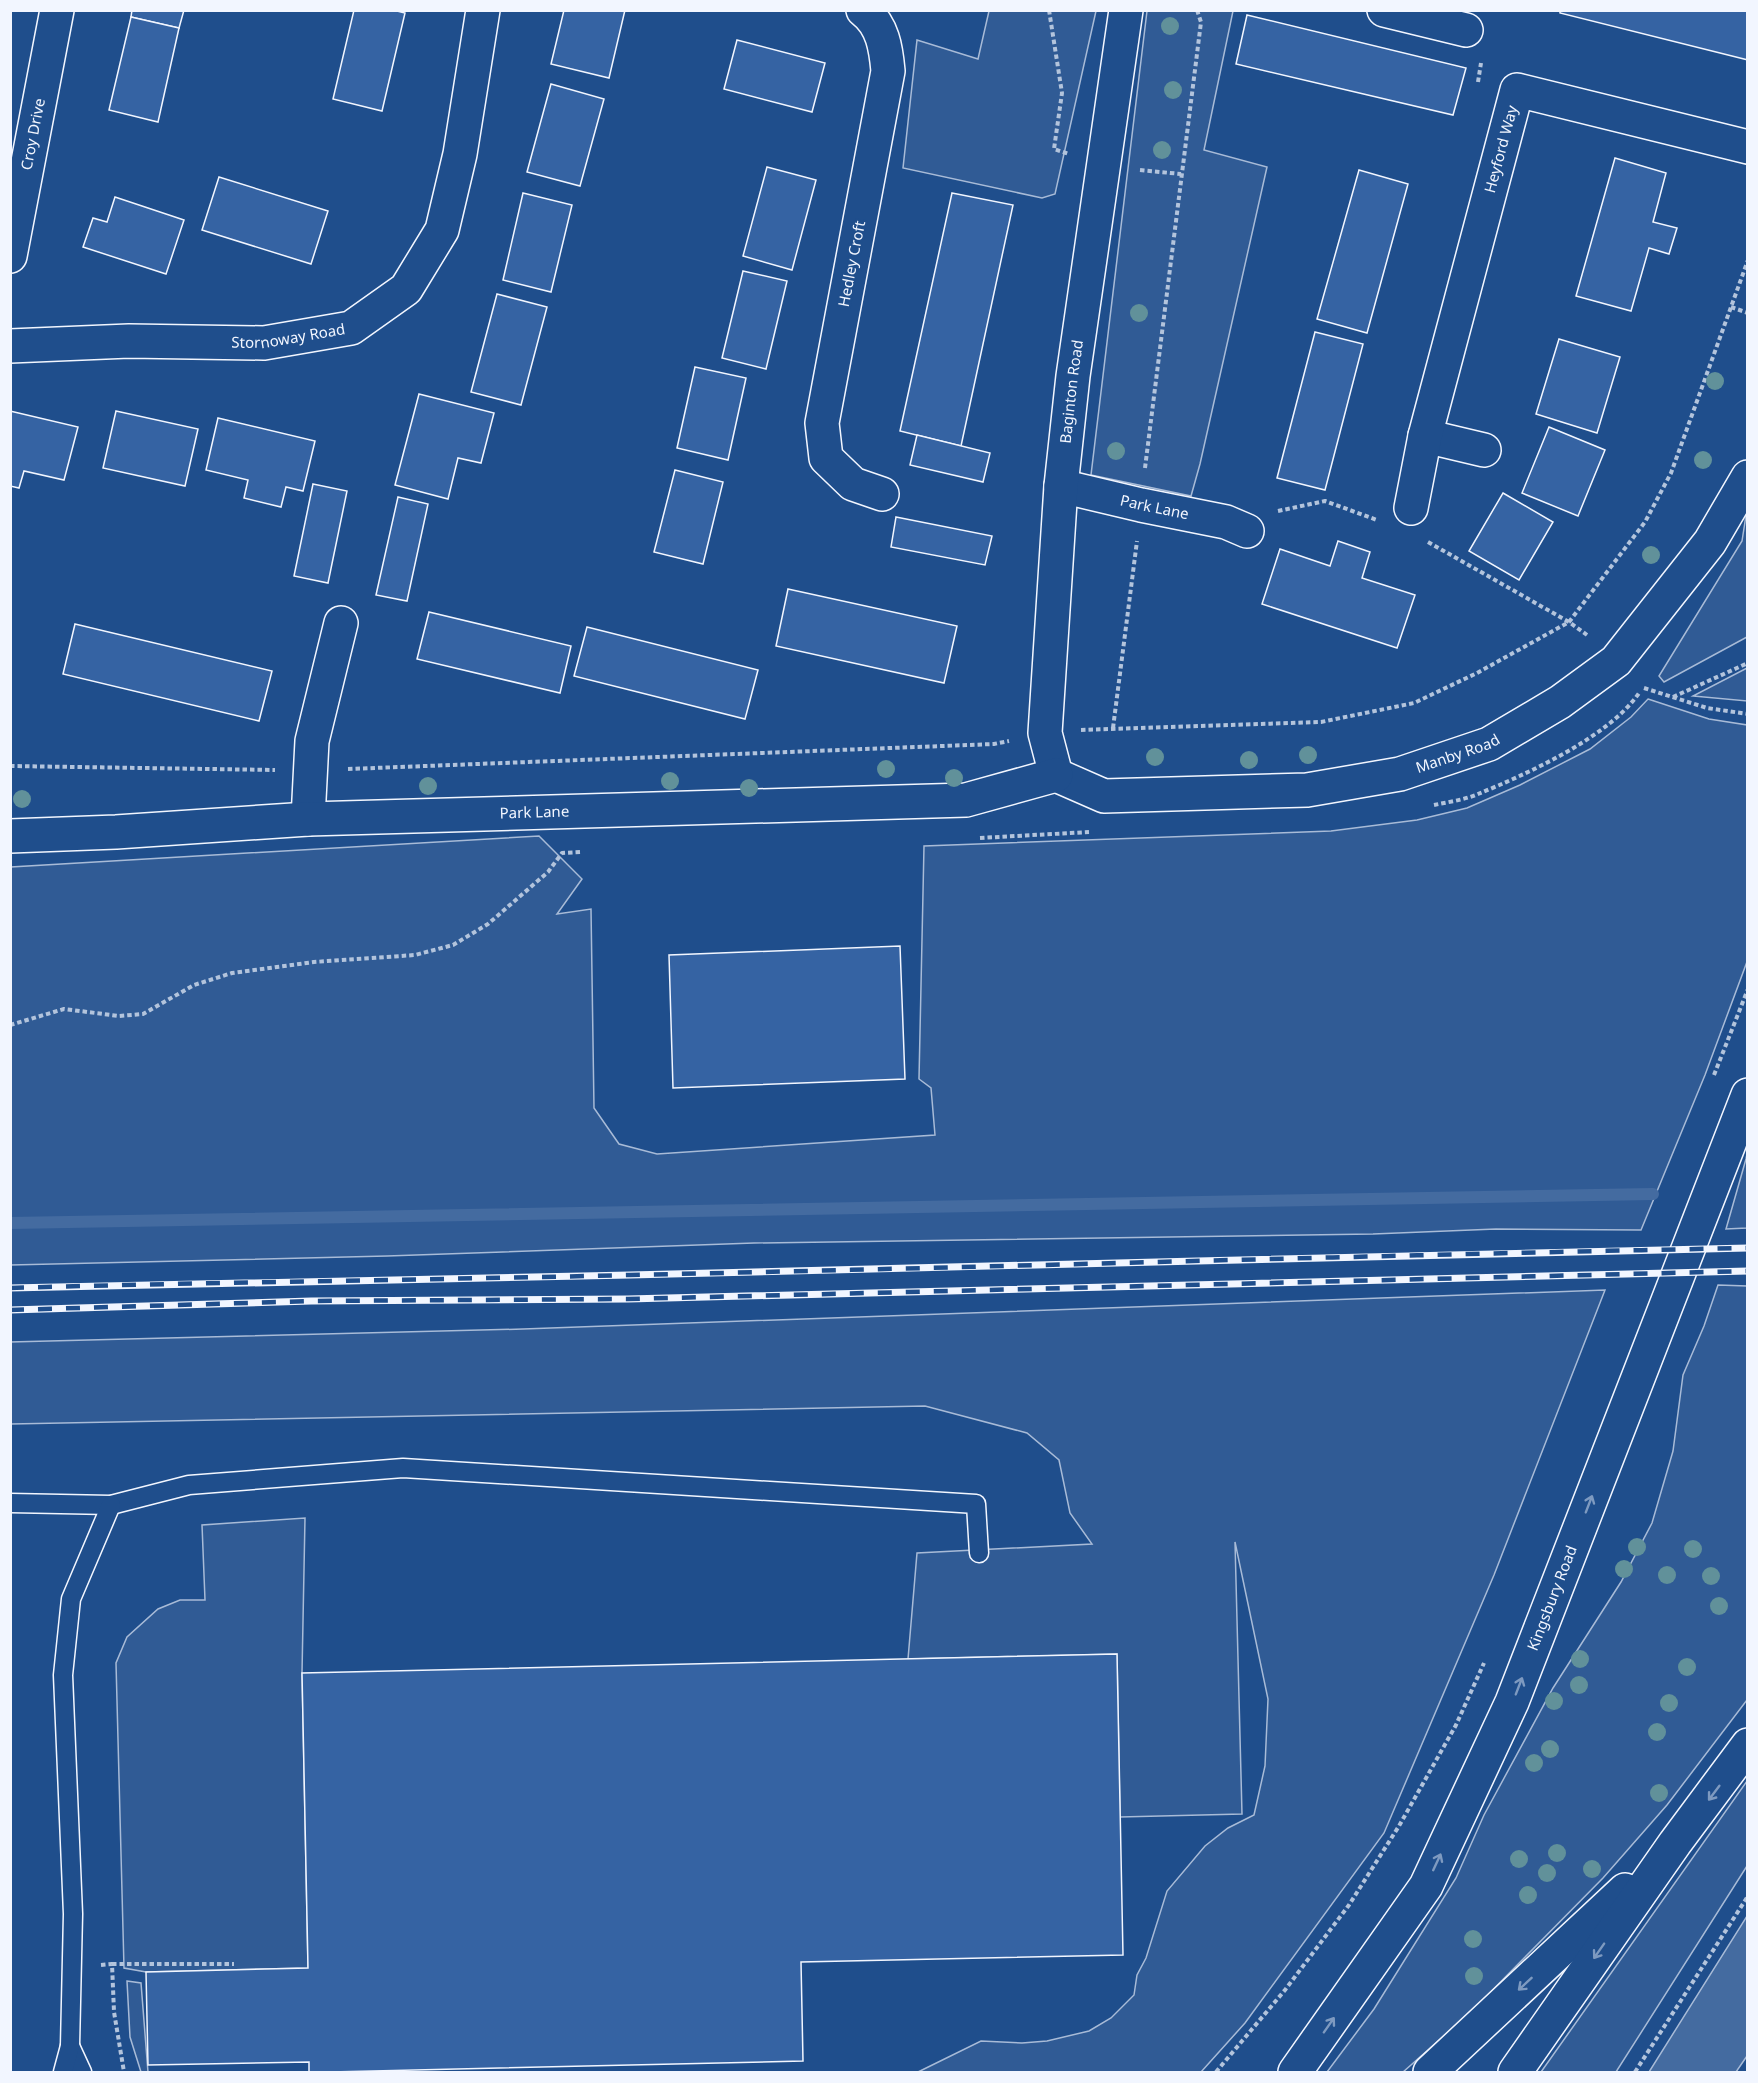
<svg xmlns="http://www.w3.org/2000/svg" width="1758" height="2083" viewBox="0 0 1758 2083" font-family="'Noto Sans',sans-serif">
<style>
.built{fill:#305b95;stroke:#a8bbd7;stroke-width:1.5}
.water{fill:#446ba0;stroke:#a8bbd7;stroke-width:1.5}
.lines{fill:none;stroke-linecap:round;stroke-linejoin:round}
.stream{stroke:#446ba0;stroke-width:12}
.building{fill:#3563a3;stroke:#f2f6ff;stroke-width:1.5}
.lane-casing{stroke:#f2f6ff;stroke-width:21}
.street-casing{stroke:#f2f6ff;stroke-width:36}
.secondary-casing{stroke:#f2f6ff;stroke-width:36}
.highway-casing{stroke:#f2f6ff;stroke-width:36}
.path{stroke:#b3c4dc;stroke-width:4;stroke-dasharray:4.5 3;stroke-linecap:butt}
.lane{stroke:#1f4e8c;stroke-width:18}
.street{stroke:#1f4e8c;stroke-width:33}
.secondary{stroke:#1f4e8c;stroke-width:33}
.highway{stroke:#1f4e8c;stroke-width:33}
.rail-casing{stroke:#f2f6ff;stroke-width:7}
.rail{stroke:#1f4e8c;stroke-width:4.5;stroke-dasharray:14;stroke-linecap:butt}
.tree{fill:#61919a}
.oneway{stroke:#7e9ac0}
.labels{text-anchor:middle;stroke-width:4.5;stroke-linejoin:round;paint-order:stroke}
.street-label{font-size:15px;fill:#f2f6ff;stroke:#1f4e8c}
</style>
<rect width="100%" height="100%" fill="#1f4e8c"/>
<g class="built">
<path d="M 989,11 L 1096,11 L 1055,194 L 1042,198 L 903,168 L 917,40 L 978,59 Z"/>
<path d="M 1147,11 L 1233,11 L 1204,150 L 1267,167 L 1200,464 L 1191,496 L 1091,475 Z"/>
<path d="M 1747,509 L 1747,637 L 1664,682 L 1659,676 L 1742,541 Z"/>
<path d="M 1747,668 L 1747,701 L 1693,696 Z"/>
<path d="M 1648,699 L 1709,719 L 1747,725 L 1748,959 L 1705,1075 L 1641,1230 L 1496,1229 L 1373,1234 L 754,1243 L 387,1256 L 11,1265 L 11,867 L 539,836 L 582,879 L 557,914 L 591,909 L 594,1108 L 619,1144 L 657,1154 L 935,1135 L 931,1088 L 919,1079 L 924,846 L 1331,831 L 1417,820 L 1467,808 L 1520,785 L 1590,749 L 1631,717 Z"/>
<path d="M 1747,1154 L 1747,1228 L 1726,1229 L 1746,1159 Z"/>
<path d="M 1718,1285 L 1747,1286 L 1747,1700 L 1667,1805 L 1603,1878 L 1470,2013 L 1403,2072 L 1327,2072 L 1374,2009 L 1456,1878 L 1484,1815 L 1553,1688 L 1621,1582 L 1652,1523 L 1673,1451 L 1683,1375 L 1704,1326 Z"/>
<path d="M 1605,1290 L 1494,1575 L 1384,1833 L 1245,2023 L 1201,2072 L 918,2072 L 981,2041 L 1022,2043 L 1047,2041 L 1089,2031 L 1111,2018 L 1134,1995 L 1137,1975 L 1146,1958 L 1167,1891 L 1205,1846 L 1228,1828 L 1254,1815 L 1265,1766 L 1268,1699 L 1235,1542 L 1242,1814 L 1120,1817 L 1117,1654 L 908,1659 L 917,1553 L 1092,1544 L 1070,1513 L 1059,1460 L 1027,1433 L 925,1406 L 11,1424 L 10,1342 L 523,1329 Z"/>
<path d="M 305,1518 L 302,1673 L 308,1968 L 146,1972 L 124,1968 L 116,1663 L 127,1637 L 158,1609 L 180,1600 L 205,1600 L 202,1525 Z"/>
<path d="M 1747,1781 L 1747,1866 L 1616,2072 L 1541,2072 Z"/>
<path d="M 127,1981 L 141,1983 L 148,2072 L 176,2072 L 141,2072 L 130,2037 Z"/>
</g>
<path class="water" d="M 1747,1916 L 1747,2056 L 1736,2072 L 1649,2072 Z"/>
<g class="lines">
<path class="stream" d="M 10,1223 L 1653,1194"/>
</g>
<g class="building">
<path d="M 132,10 L 184,10 L 179,28 L 131,17 Z"/>
<path d="M 354,10 L 393,10 L 405,13 L 382,111 L 333,99 Z"/>
<path d="M 564,10 L 625,10 L 609,78 L 551,64 Z"/>
<path d="M 1560,10 L 1748,10 L 1748,60 L 1560,13 Z"/>
<path d="M 1247,15 L 1466,68 L 1453,115 L 1236,64 Z"/>
<path d="M 131,17 L 179,28 L 158,122 L 109,110 Z"/>
<path d="M 737,40 L 825,63 L 812,112 L 724,89 Z"/>
<path d="M 551,84 L 604,99 L 580,186 L 527,172 Z"/>
<path d="M 1615,158 L 1666,173 L 1653,222 L 1677,228 L 1669,254 L 1649,248 L 1631,311 L 1576,296 Z"/>
<path d="M 767,167 L 816,180 L 792,270 L 743,256 Z"/>
<path d="M 1359,170 L 1408,184 L 1367,333 L 1317,319 Z"/>
<path d="M 219,177 L 328,211 L 311,264 L 202,230 Z"/>
<path d="M 523,193 L 572,205 L 551,292 L 503,280 Z"/>
<path d="M 952,193 L 1013,205 L 961,446 L 900,431 Z"/>
<path d="M 115,197 L 184,220 L 166,274 L 83,247 L 93,218 L 107,222 Z"/>
<path d="M 743,271 L 787,281 L 766,369 L 722,358 Z"/>
<path d="M 497,294 L 547,307 L 521,405 L 471,392 Z"/>
<path d="M 1315,332 L 1363,344 L 1325,490 L 1277,478 Z"/>
<path d="M 1559,339 L 1620,357 L 1597,433 L 1536,414 Z"/>
<path d="M 695,367 L 746,378 L 728,460 L 677,448 Z"/>
<path d="M 419,394 L 494,413 L 481,463 L 458,458 L 448,499 L 395,485 Z"/>
<path d="M 10,411 L 78,427 L 64,480 L 24,471 L 19,488 L 10,486 Z"/>
<path d="M 116,411 L 198,429 L 185,486 L 103,468 Z"/>
<path d="M 218,418 L 315,441 L 303,491 L 286,487 L 281,507 L 244,498 L 248,480 L 206,470 Z"/>
<path d="M 1549,427 L 1605,450 L 1578,516 L 1522,493 Z"/>
<path d="M 917,435 L 990,453 L 983,482 L 910,465 Z"/>
<path d="M 675,470 L 723,482 L 703,564 L 654,552 Z"/>
<path d="M 313,484 L 347,491 L 328,583 L 294,576 Z"/>
<path d="M 1503,493 L 1553,522 L 1519,580 L 1469,551 Z"/>
<path d="M 398,497 L 428,504 L 407,601 L 376,595 Z"/>
<path d="M 896,517 L 992,536 L 985,565 L 891,547 Z"/>
<path d="M 1338,541 L 1370,552 L 1362,578 L 1415,595 L 1397,648 L 1262,604 L 1280,549 L 1330,566 Z"/>
<path d="M 788,589 L 957,626 L 944,683 L 776,646 Z"/>
<path d="M 429,612 L 571,646 L 560,693 L 417,659 Z"/>
<path d="M 75,624 L 272,671 L 259,721 L 63,674 Z"/>
<path d="M 587,627 L 758,670 L 745,719 L 574,676 Z"/>
<path d="M 900,946 L 905,1079 L 673,1088 L 669,955 Z"/>
<path d="M 1117,1654 L 1123,1955 L 801,1962 L 803,2061 L 330,2072 L 309,2072 L 309,2062 L 148,2065 L 146,1972 L 308,1968 L 302,1673 Z"/>
</g>
<g class="lines">
<g class="lane-casing">
<g id="lane">
<path d="M 10,1503 L 111,1505 L 189,1485 L 403,1468 L 976,1504 L 979,1553"/>
<path d="M 70,2046 L 82,2072"/>
<path d="M 63,2072 L 70,2046 L 73,1914 L 63,1675 L 71,1599 L 111,1505"/>
</g>
</g>
<g class="street-casing">
<g id="street">
<path d="M 863,10 C 883,25 886,49 888,71 L 822,423 L 826,458 L 853,484 L 882,494"/>
<path d="M 1384,10 L 1466,30"/>
<path id="s1" d="M 10,256 L 57,10"/>
<path id="s2" d="M 10,346 L 129,341 L 264,343 L 351,328 L 406,289 L 442,230 L 460,154 L 483,10"/>
<path d="M 1425,436 L 1484,450"/>
<path id="s3" d="M 1061,486 L 1141,505 L 1226,522 L 1247,531"/>
<path id="s4" d="M 1411,508 L 1425,436 L 1517,90 L 1748,147"/>
<path d="M 308,819 L 312,741 L 341,623"/>
</g>
</g>
<g class="secondary-casing">
<g id="secondary">
<path id="s5" d="M 1056,775 L 1104,796 L 1307,790 L 1400,774 L 1489,744 L 1560,702 L 1616,661 L 1710,542 L 1748,477"/>
<path id="s6" d="M 1056,775 L 1045,733 L 1061,486 L 1073,376 L 1126,10"/>
<path id="s7" d="M 10,836 L 116,832 L 308,819 L 966,800 L 1056,775"/>
</g>
</g>
<g class="highway-casing">
<g id="highway">
<path id="s8" d="M 1295,2072 L 1426,1886 L 1512,1702 L 1748,1095"/>
<path d="M 1430,2072 L 1625,1890"/>
<path d="M 1515,2072 L 1675,1843 L 1748,1745"/>
</g>
</g>
<g class="path">
<path d="M 1049,10 L 1062,93 L 1054,149 L 1069,154"/>
<path d="M 1478,82 L 1481,63"/>
<path d="M 1140,170 L 1181,174"/>
<path d="M 1731,307 L 1748,313"/>
<path d="M 1145,468 L 1201,22 L 1197,10"/>
<path d="M 1278,511 L 1325,501 L 1377,520"/>
<path d="M 1428,542 L 1569,622 L 1587,635"/>
<path d="M 1644,688 L 1707,708 L 1748,714"/>
<path d="M 1673,697 L 1748,663"/>
<path d="M 1113,728 L 1137,541"/>
<path d="M 1081,730 L 1321,722 L 1414,703 L 1477,673 L 1569,622 L 1645,522 L 1671,473 L 1748,260"/>
<path d="M 10,766 L 275,770"/>
<path d="M 348,769 L 994,744 L 1009,741"/>
<path d="M 1434,805 C 1448,802 1464,800 1478,794 C 1527,774 1609,737 1639,693"/>
<path d="M 980,838 L 1089,832"/>
<path d="M 10,1025 L 64,1009 L 119,1016 L 143,1014 L 194,985 L 232,973 L 314,962 L 415,955 L 453,945 L 488,924 L 548,872 L 562,853 L 580,852"/>
<path d="M 1714,1075 L 1748,989"/>
<path d="M 112,1964 L 234,1964"/>
<path d="M 101,1965 L 112,1964 L 114,2012 L 124,2072"/>
<path d="M 1216,2072 L 1285,1990 L 1349,1905 L 1399,1826 L 1456,1725 L 1484,1663"/>
<path d="M 1635,2072 L 1748,1896"/>
</g>
<use href="#lane" class="lane"/>
<use href="#street" class="street"/>
<use href="#secondary" class="secondary"/>
<use href="#highway" class="highway"/>
<g class="rail-casing">
<g id="rail">
<path d="M 10,1288 C 217,1282 424,1280 630,1275 C 1003,1267 1375,1255 1748,1248"/>
<path d="M 10,1310 L 311,1301 L 628,1299 L 1748,1271"/>
</g>
</g>
<use href="#rail" class="rail"/>
</g>
<g class="tree">
<circle cx="1170" cy="26" r="9"/>
<circle cx="1173" cy="90" r="9"/>
<circle cx="1162" cy="150" r="9"/>
<circle cx="1139" cy="313" r="9"/>
<circle cx="1715" cy="381" r="9"/>
<circle cx="1116" cy="451" r="9"/>
<circle cx="1703" cy="460" r="9"/>
<circle cx="1651" cy="555" r="9"/>
<circle cx="1308" cy="755" r="9"/>
<circle cx="1155" cy="757" r="9"/>
<circle cx="1249" cy="760" r="9"/>
<circle cx="886" cy="769" r="9"/>
<circle cx="954" cy="778" r="9"/>
<circle cx="670" cy="781" r="9"/>
<circle cx="428" cy="786" r="9"/>
<circle cx="749" cy="788" r="9"/>
<circle cx="22" cy="799" r="9"/>
<circle cx="1637" cy="1547" r="9"/>
<circle cx="1693" cy="1549" r="9"/>
<circle cx="1624" cy="1569" r="9"/>
<circle cx="1667" cy="1575" r="9"/>
<circle cx="1711" cy="1576" r="9"/>
<circle cx="1719" cy="1606" r="9"/>
<circle cx="1580" cy="1659" r="9"/>
<circle cx="1687" cy="1667" r="9"/>
<circle cx="1579" cy="1685" r="9"/>
<circle cx="1554" cy="1701" r="9"/>
<circle cx="1669" cy="1703" r="9"/>
<circle cx="1657" cy="1732" r="9"/>
<circle cx="1550" cy="1749" r="9"/>
<circle cx="1534" cy="1763" r="9"/>
<circle cx="1659" cy="1793" r="9"/>
<circle cx="1557" cy="1853" r="9"/>
<circle cx="1519" cy="1859" r="9"/>
<circle cx="1592" cy="1869" r="9"/>
<circle cx="1547" cy="1873" r="9"/>
<circle cx="1528" cy="1895" r="9"/>
<circle cx="1473" cy="1939" r="9"/>
<circle cx="1474" cy="1976" r="9"/>
</g>
<defs><path id="oneway-shaft" d="M-6 0H5M1.5-3L5.5 0L1.5 3" fill="none" stroke-width="1.6" stroke-linecap="round" stroke-linejoin="round" transform="scale(1.5)"/></defs>
<g class="oneway">
<use href="#oneway-shaft" transform="translate(1589 1504) rotate(-69)"/>
<use href="#oneway-shaft" transform="translate(1519 1686) rotate(-69)"/>
<use href="#oneway-shaft" transform="translate(1714 1793) rotate(127)"/>
<use href="#oneway-shaft" transform="translate(1437 1862) rotate(-65)"/>
<use href="#oneway-shaft" transform="translate(1599 1951) rotate(125)"/>
<use href="#oneway-shaft" transform="translate(1525 1984) rotate(137)"/>
<use href="#oneway-shaft" transform="translate(1329 2025) rotate(-55)"/>
</g>
<g class="labels">
<g class="street-label">
<text dy="5" stroke="none"><textPath href="#s1" startOffset="124">Croy Drive</textPath></text>
<text dy="5" stroke="none"><textPath href="#s4" startOffset="370">Heyford Way</textPath></text>
<text transform="translate(852 264) rotate(-79)" y="5">Hedley Croft</text>
<text dy="5" stroke="none"><textPath href="#s2" startOffset="279">Stornoway Road</textPath></text>
<text dy="5" stroke="none"><textPath href="#s6" startOffset="386">Baginton Road</textPath></text>
<text dy="5" stroke="none"><textPath href="#s3" startOffset="96">Park Lane</textPath></text>
<text dy="5" stroke="none"><textPath href="#s5" startOffset="411">Manby Road</textPath></text>
<text dy="5" stroke="none"><textPath href="#s7" startOffset="525">Park Lane</textPath></text>
<text dy="5" stroke="none"><textPath href="#s8" startOffset="542">Kingsbury Road</textPath></text>
</g>
</g>
<rect width="1758" height="2083" fill="none" stroke="#f2f6ff" stroke-width="24"/>
</svg>
